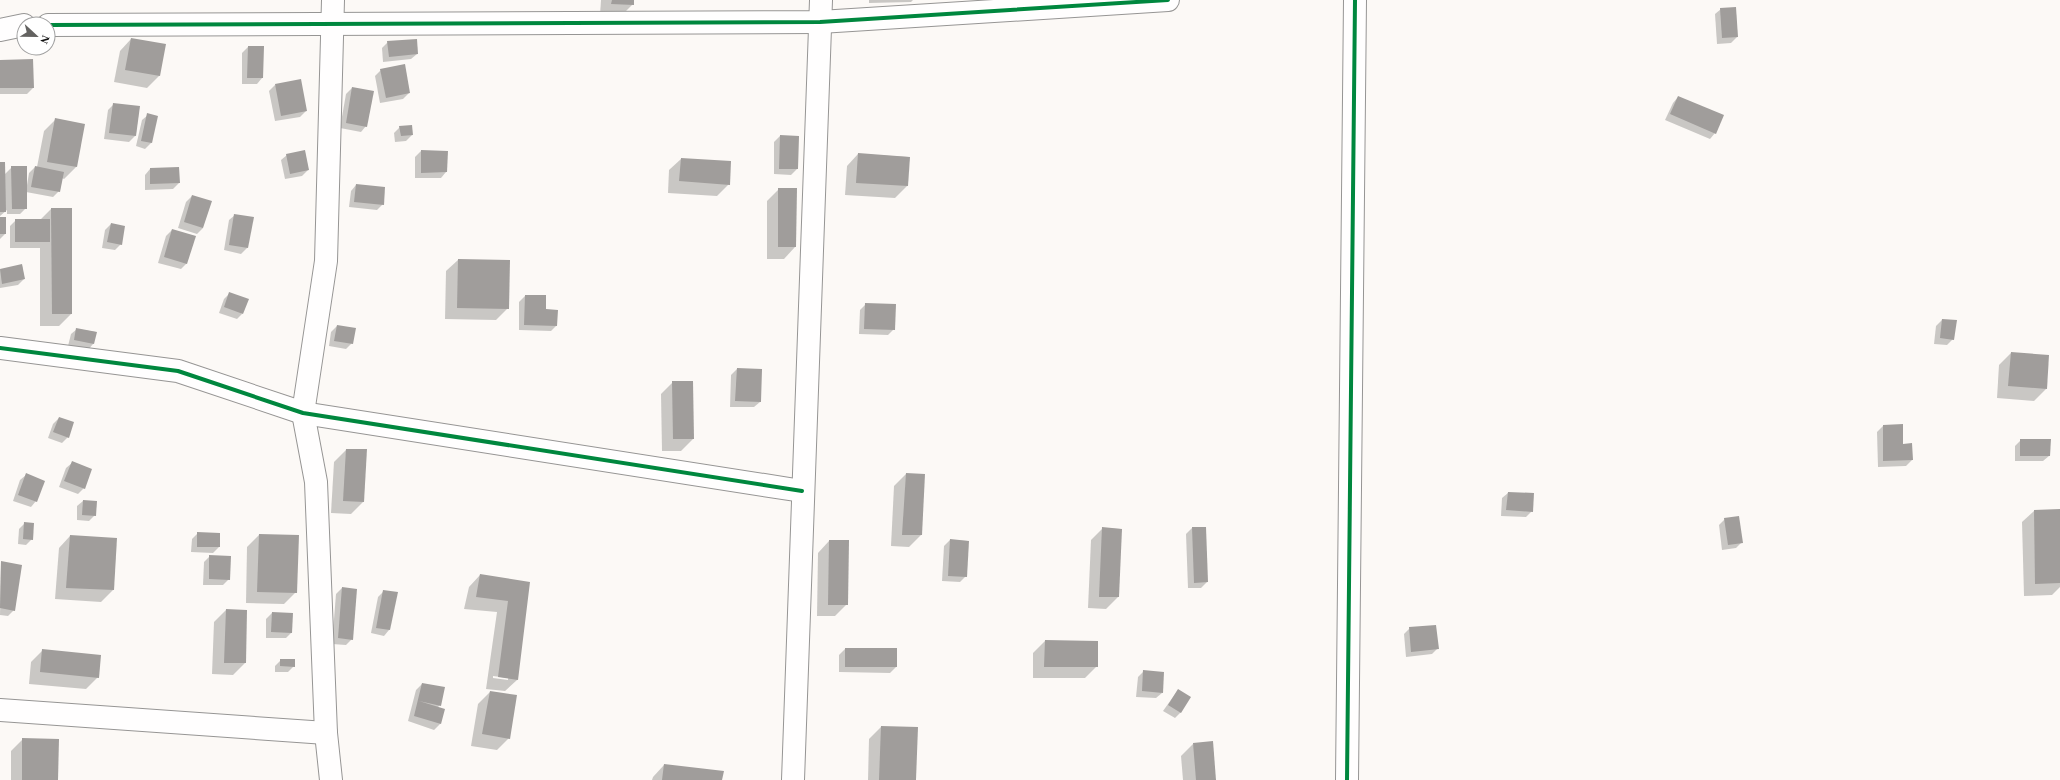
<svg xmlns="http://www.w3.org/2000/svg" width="2060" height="780" viewBox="0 0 2060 780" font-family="Georgia,serif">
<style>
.shadow{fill:#0003;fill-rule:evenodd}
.building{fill:#a09d9b}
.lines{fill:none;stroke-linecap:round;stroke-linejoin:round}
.street-casing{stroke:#969594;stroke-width:24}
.street{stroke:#fffefe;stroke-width:22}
.cycleway-casing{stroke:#fff;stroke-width:6}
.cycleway{stroke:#00873e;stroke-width:4}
</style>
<rect width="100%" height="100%" fill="#fcf9f6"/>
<g class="shadow">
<path d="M 601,0 L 633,0 L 633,4 L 621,16 L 600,15 Z"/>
<path d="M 869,0 L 913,0 L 911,2 L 869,3 Z"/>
<path d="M 1721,9 L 1737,37 L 1731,43 L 1717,44 L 1715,14 Z"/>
<path d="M 131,39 L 165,45 L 159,76 L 147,88 L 114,82 L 120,51 Z"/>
<path d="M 388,42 L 417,54 L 411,59 L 383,62 L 382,48 Z"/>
<path d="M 248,47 L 262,78 L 257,84 L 242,84 L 242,53 Z"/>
<path d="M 0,61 L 33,88 L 27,94 L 0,94 Z"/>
<path d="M 381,70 L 409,93 L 403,99 L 380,103 L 375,76 Z"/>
<path d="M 275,85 L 306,111 L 300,117 L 275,121 L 269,91 Z"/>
<path d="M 352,88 L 366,126 L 361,132 L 340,128 L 346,94 Z"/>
<path d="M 1678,97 L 1715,133 L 1710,139 L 1665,120 L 1673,103 Z"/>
<path d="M 114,104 L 138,107 L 135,136 L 129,142 L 104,139 L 108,110 Z"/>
<path d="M 148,115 L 157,116 L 151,143 L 145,149 L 136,146 L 142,120 Z"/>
<path d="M 56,119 L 83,125 L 76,167 L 64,179 L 62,178 L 59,191 L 53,197 L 26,192 L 26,208 L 20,214 L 7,214 L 7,210 L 0,216 L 0,163 L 5,174 L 12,167 L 27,185 L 29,173 L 35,167 L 37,167 L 44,131 Z"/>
<path d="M 400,127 L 412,135 L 406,141 L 395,142 L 394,133 Z"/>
<path d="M 780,136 L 797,169 L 791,175 L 774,174 L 774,142 Z"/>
<path d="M 421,151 L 446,172 L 441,178 L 415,178 L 415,157 Z"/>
<path d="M 858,154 L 909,157 L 907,186 L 895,198 L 845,195 L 847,166 Z"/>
<path d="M 287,155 L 308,170 L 302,176 L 285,179 L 281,160 Z"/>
<path d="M 681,159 L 729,184 L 717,196 L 668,193 L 669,170 Z"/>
<path d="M 150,169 L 179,183 L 173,189 L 145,190 L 145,175 Z"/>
<path d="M 356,185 L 383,204 L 377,210 L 349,207 L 351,191 Z"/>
<path d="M 779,189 L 795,247 L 784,259 L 767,259 L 767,201 Z"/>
<path d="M 192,196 L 203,228 L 197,234 L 178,228 L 186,202 Z"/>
<path d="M 51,209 L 71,314 L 59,326 L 40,326 L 40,248 L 10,248 L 10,226 L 16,220 L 40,220 Z"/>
<path d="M 235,215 L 247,248 L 241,254 L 224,250 L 229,220 Z"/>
<path d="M 0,218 L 5,234 L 0,239 Z"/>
<path d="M 111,224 L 121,244 L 115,250 L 102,248 L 105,230 Z"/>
<path d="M 172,230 L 187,263 L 181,269 L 158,263 L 166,236 Z"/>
<path d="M 458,260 L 508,308 L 496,320 L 445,319 L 446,271 Z"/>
<path d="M 22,265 L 24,279 L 18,285 L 0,288 L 0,270 Z"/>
<path d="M 229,294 L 242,314 L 237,319 L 219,313 L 224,299 Z"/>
<path d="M 525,296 L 545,310 L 556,326 L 551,331 L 519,330 L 519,302 Z"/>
<path d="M 866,304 L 894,329 L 888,335 L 859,334 L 860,310 Z"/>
<path d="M 1942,320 L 1953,339 L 1947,345 L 1934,344 L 1936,326 Z"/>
<path d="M 337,326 L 352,343 L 346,349 L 329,346 L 331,332 Z"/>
<path d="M 77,329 L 96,332 L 93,344 L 88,350 L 68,346 L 71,334 Z"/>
<path d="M 2011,353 L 2046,389 L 2034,401 L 1997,398 L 1999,365 Z"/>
<path d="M 737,369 L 760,402 L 754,407 L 730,407 L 731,375 Z"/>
<path d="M 673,382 L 693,439 L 681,451 L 662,451 L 661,394 Z"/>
<path d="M 59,418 L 68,437 L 62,443 L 48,438 L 53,424 Z"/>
<path d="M 1883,426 L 1902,445 L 1912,460 L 1906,466 L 1878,467 L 1877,432 Z"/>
<path d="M 2021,440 L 2049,456 L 2043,461 L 2015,461 L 2015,446 Z"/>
<path d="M 346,450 L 366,450 L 363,502 L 351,514 L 331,513 L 334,462 Z"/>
<path d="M 72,463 L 84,488 L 78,494 L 59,487 L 66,468 Z"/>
<path d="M 906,474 L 921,535 L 909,547 L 891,546 L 894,486 Z"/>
<path d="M 26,475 L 36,501 L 31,507 L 13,501 L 20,480 Z"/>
<path d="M 1508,493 L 1532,511 L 1526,517 L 1501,516 L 1502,498 Z"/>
<path d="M 83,501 L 95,515 L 89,521 L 77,520 L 77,506 Z"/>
<path d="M 2060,510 L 2060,587 L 2052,595 L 2024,596 L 2022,522 L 2034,511 Z"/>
<path d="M 1725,519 L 1742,542 L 1736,548 L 1722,550 L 1719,525 Z"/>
<path d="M 25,523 L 32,539 L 26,545 L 18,544 L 19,529 Z"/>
<path d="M 1103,528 L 1121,529 L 1118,597 L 1106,609 L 1088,608 L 1091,540 Z"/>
<path d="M 1192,528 L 1205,528 L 1207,582 L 1201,588 L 1188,588 L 1186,534 Z"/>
<path d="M 198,533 L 219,547 L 213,553 L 191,552 L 192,539 Z"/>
<path d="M 259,535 L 296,592 L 284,604 L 246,603 L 247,547 Z"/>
<path d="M 70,536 L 113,590 L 101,602 L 55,599 L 59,548 Z"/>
<path d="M 950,540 L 968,541 L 966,576 L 960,582 L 942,581 L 944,546 Z"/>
<path d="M 829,541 L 847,604 L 835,616 L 817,616 L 818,553 Z"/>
<path d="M 210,556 L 229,579 L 223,585 L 203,585 L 204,562 Z"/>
<path d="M 1,562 L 14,610 L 8,616 L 0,615 Z"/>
<path d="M 480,575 L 529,583 L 517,680 L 505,691 L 486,689 L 497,612 L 464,609 L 469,587 ZM 493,676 L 508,678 L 508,680 L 493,678 Z"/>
<path d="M 342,588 L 352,639 L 346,645 L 332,644 L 336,594 Z"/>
<path d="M 384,591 L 389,630 L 384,636 L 371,633 L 378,597 Z"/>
<path d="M 226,610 L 245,663 L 233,675 L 212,674 L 214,622 Z"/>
<path d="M 272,613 L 292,632 L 286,638 L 266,638 L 266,619 Z"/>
<path d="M 1410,628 L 1437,649 L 1432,654 L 1406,657 L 1404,634 Z"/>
<path d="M 1045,641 L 1097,666 L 1085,678 L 1033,678 L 1033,653 Z"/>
<path d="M 845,649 L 896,667 L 890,673 L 839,672 L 839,655 Z"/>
<path d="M 43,650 L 98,677 L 86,689 L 29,684 L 31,662 Z"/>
<path d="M 281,660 L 294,666 L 288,672 L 275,672 L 275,666 Z"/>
<path d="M 1144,671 L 1162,693 L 1156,698 L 1136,697 L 1138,677 Z"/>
<path d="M 422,684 L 440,705 L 437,708 L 440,724 L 434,730 L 408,721 L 416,690 Z"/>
<path d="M 1178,690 L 1181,712 L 1175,718 L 1163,711 Z"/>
<path d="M 490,692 L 509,738 L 497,750 L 471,746 L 478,704 Z"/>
<path d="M 881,727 L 915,780 L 868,780 L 869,739 Z"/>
<path d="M 23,739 L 57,780 L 11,780 L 11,751 Z"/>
<path d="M 1193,744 L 1215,780 L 1183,780 L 1181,756 Z"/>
<path d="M 664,765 L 721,780 L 652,780 L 653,777 Z"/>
</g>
<g class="building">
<path d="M 612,0 L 634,0 L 634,5 L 611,4 Z"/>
<path d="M 1736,7 L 1738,37 L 1722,38 L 1720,8 Z"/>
<path d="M 131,38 L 166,44 L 160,76 L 125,70 Z"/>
<path d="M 417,39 L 418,54 L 389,57 L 387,41 Z"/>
<path d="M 248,46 L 264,46 L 263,78 L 247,78 Z"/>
<path d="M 33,59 L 34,88 L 0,88 L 0,60 Z"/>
<path d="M 405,64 L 410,93 L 386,98 L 380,69 Z"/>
<path d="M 301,79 L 307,111 L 281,116 L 275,84 Z"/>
<path d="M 352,87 L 374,91 L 367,127 L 346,123 Z"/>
<path d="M 1678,96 L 1724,115 L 1716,134 L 1670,114 Z"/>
<path d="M 113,103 L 140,106 L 136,136 L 109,133 Z"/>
<path d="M 147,113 L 158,116 L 152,143 L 141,141 Z"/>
<path d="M 55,118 L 85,124 L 77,167 L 47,162 Z"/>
<path d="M 412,125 L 413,135 L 401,136 L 399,126 Z"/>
<path d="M 780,135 L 799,136 L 798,169 L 779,169 Z"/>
<path d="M 305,150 L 309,170 L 290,174 L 286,154 Z"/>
<path d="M 421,150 L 448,151 L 447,172 L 421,173 Z"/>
<path d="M 858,153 L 910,157 L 908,186 L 856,183 Z"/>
<path d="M 681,158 L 731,161 L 730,185 L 679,181 Z"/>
<path d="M 0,162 L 5,162 L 6,212 L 0,212 Z"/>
<path d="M 11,166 L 27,166 L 27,209 L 12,209 Z"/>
<path d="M 35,166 L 64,172 L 60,192 L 31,187 Z"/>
<path d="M 179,167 L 180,183 L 150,184 L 150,168 Z"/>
<path d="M 356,184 L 385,187 L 384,205 L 354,202 Z"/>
<path d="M 778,188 L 797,188 L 796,247 L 778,247 Z"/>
<path d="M 192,195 L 212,201 L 203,228 L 184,222 Z"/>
<path d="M 51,208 L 72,208 L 72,314 L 52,314 Z"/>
<path d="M 234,214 L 254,217 L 248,248 L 229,245 Z"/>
<rect x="0" y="217" width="6" height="17"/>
<rect x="15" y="219" width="35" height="23"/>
<path d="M 111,223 L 125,226 L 122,245 L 107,242 Z"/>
<path d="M 172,229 L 196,236 L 187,264 L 164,257 Z"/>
<path d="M 458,259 L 510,260 L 509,309 L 457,308 Z"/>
<path d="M 22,264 L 25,279 L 2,284 L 0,269 Z"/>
<path d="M 229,292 L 249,299 L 243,314 L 224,307 Z"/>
<path d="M 525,295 L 546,295 L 546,309 L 558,310 L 557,326 L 524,325 Z"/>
<path d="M 865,303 L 896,304 L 895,330 L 864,329 Z"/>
<path d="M 1942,319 L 1957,320 L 1954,340 L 1940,338 Z"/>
<path d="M 337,325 L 356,328 L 353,344 L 334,341 Z"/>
<path d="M 76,328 L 97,332 L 94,344 L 74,340 Z"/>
<path d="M 2011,352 L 2049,355 L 2047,389 L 2008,386 Z"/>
<path d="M 737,368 L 762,369 L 761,402 L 735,401 Z"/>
<path d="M 672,381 L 693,381 L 694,439 L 673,439 Z"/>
<path d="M 59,417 L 74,422 L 69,438 L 53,432 Z"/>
<path d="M 1903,424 L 1903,444 L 1912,443 L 1913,460 L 1883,461 L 1883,425 Z"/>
<path d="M 2020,439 L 2051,439 L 2050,456 L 2020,456 Z"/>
<path d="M 346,449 L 367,449 L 364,502 L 343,501 Z"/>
<path d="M 72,461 L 92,469 L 85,489 L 64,481 Z"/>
<path d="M 26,473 L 45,481 L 37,502 L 18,495 Z"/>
<path d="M 906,473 L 925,474 L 922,535 L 902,535 Z"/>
<path d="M 1508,492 L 1534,493 L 1533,512 L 1506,510 Z"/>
<path d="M 83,500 L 97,501 L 96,516 L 82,515 Z"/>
<path d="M 2060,509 L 2060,583 L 2035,584 L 2034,510 Z"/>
<path d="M 1739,516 L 1743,543 L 1728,545 L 1724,518 Z"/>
<path d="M 24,522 L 34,523 L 33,540 L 23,539 Z"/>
<path d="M 1102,527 L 1122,529 L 1119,597 L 1099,597 Z"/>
<path d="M 1192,527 L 1206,527 L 1208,582 L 1194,583 Z"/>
<path d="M 197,532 L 220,533 L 220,547 L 197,547 Z"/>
<path d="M 259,534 L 299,535 L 297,593 L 257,592 Z"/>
<path d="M 70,535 L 117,538 L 114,590 L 66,588 Z"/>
<path d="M 950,539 L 969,541 L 967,577 L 948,576 Z"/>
<path d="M 829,540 L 849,540 L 848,605 L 828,605 Z"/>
<path d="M 209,555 L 231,556 L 230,580 L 209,579 Z"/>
<path d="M 1,561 L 22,565 L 15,611 L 0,608 Z"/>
<path d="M 480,574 L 530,582 L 518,680 L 498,677 L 508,601 L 476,597 Z"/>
<path d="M 342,587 L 357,589 L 353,640 L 338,638 Z"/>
<path d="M 383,590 L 398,592 L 390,630 L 376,628 Z"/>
<path d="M 226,609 L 247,610 L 246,663 L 224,663 Z"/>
<path d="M 272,612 L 293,613 L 292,633 L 271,632 Z"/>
<path d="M 1436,625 L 1439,649 L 1411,652 L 1409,627 Z"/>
<path d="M 1045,640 L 1098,641 L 1098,667 L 1044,667 Z"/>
<rect x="845" y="648" width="52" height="19"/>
<path d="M 42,649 L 101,655 L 99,678 L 40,672 Z"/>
<path d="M 280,659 L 295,659 L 295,667 L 280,666 Z"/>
<path d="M 1143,670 L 1164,672 L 1163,693 L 1142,691 Z"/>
<path d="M 422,683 L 445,687 L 441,706 L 419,701 L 445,709 L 441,724 L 414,716 Z"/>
<path d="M 1178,689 L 1191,697 L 1181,713 L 1168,705 Z"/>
<path d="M 490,691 L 517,695 L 510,739 L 482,734 Z"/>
<path d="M 881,726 L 918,727 L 916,780 L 879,780 Z"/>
<path d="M 22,738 L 59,739 L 58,780 L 22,780 Z"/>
<path d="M 1213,741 L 1216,780 L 1196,780 L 1193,743 Z"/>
<path d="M 664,764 L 724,771 L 722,780 L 662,780 Z"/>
</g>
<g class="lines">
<g class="street-casing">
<g id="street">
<path d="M 48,25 L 820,22 L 1168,0"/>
<path d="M 0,30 L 24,25"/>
<path d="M 0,348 L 178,371 L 303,413 L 802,491"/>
<path d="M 0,710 L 326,733"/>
<path d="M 331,780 L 326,733 L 316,482 L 303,413 L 326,261 L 333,0"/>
<path d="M 793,780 L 821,0"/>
<path d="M 1347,780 L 1355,0"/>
</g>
</g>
<use href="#street" class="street"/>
<g class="cycleway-casing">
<g id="cycleway">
<path d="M 48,25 L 820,22 L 1168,0"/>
<path d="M 0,348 L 178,371 L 303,413 L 802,491"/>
<path d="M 1347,780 L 1355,0"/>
</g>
</g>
<use href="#cycleway" class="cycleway"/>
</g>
<g transform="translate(36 36) rotate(112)"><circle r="19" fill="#ffffff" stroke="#9f9f9f"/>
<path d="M0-3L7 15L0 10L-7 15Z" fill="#636260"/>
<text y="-6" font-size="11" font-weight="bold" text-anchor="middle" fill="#101010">N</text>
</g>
</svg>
